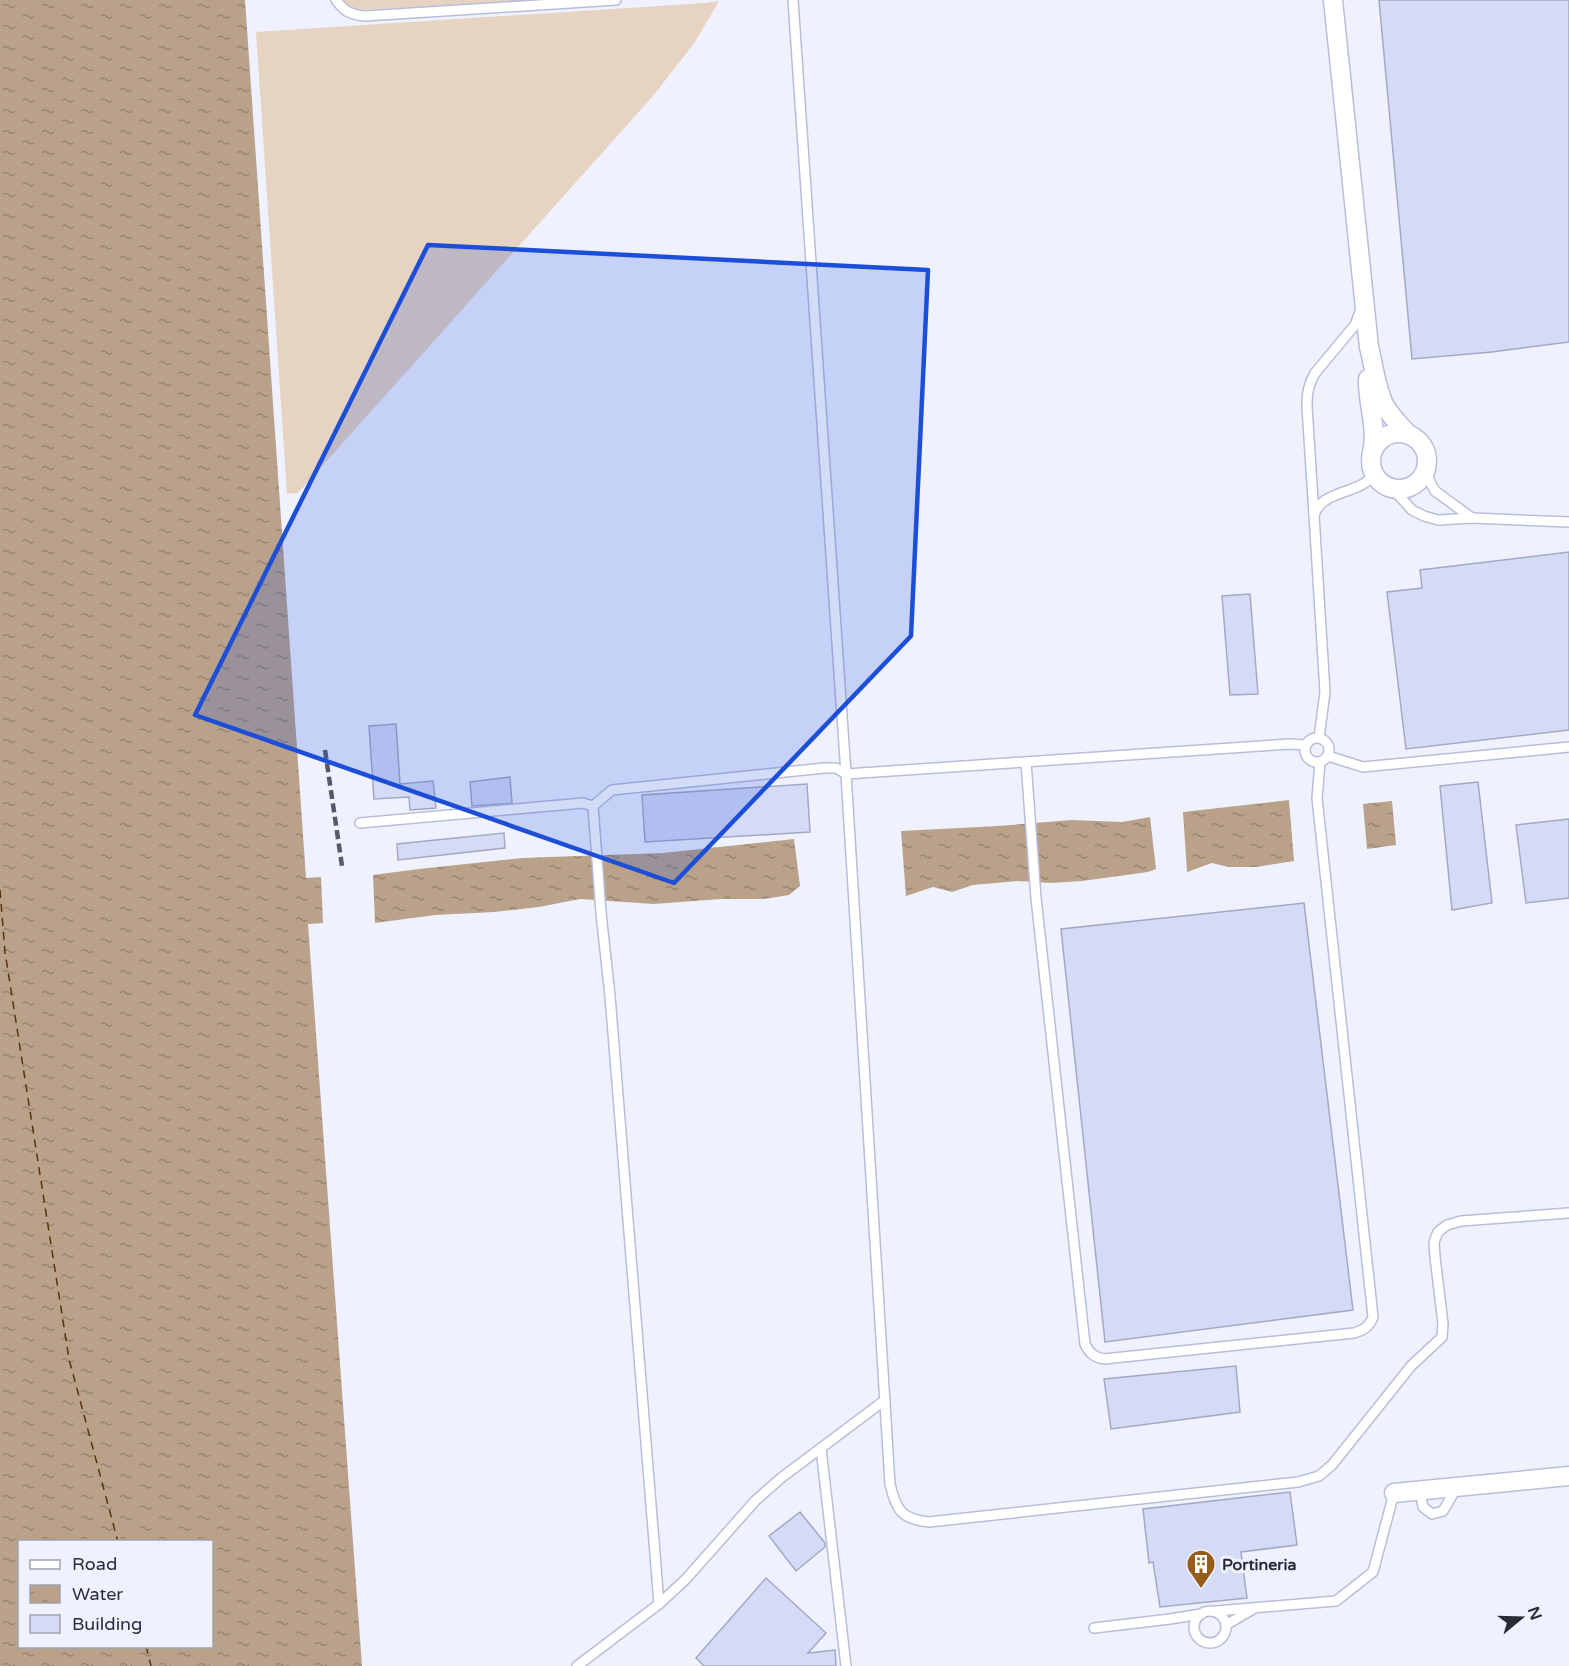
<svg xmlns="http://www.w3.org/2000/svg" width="1569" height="1666" viewBox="0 0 1569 1666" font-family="'Varela Round',sans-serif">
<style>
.grass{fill:#e6d3c1}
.water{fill:url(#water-ripples);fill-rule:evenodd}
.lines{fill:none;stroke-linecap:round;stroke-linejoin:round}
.ferry{stroke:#573508;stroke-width:1.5;stroke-dasharray:8 6;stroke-linecap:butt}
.building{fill:#d5dbf7;stroke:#a3a9c4;stroke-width:1.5}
.service-casing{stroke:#b8bed9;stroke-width:12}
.minor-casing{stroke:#b8bed9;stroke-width:21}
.service{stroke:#fff;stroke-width:9}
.minor{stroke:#fff;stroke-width:18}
.rail{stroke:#575a64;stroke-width:4.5;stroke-dasharray:9 4.5;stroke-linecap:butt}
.marked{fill:#1d4ed8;fill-opacity:0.2;stroke:#1d4ed8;stroke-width:4.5;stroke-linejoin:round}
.labels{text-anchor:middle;stroke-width:6;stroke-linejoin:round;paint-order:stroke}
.poi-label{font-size:16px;font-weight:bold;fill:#292c36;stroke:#eff2fe;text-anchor:start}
</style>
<defs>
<pattern id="water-ripples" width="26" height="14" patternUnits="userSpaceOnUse" patternTransform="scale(1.5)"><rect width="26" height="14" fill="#baa28a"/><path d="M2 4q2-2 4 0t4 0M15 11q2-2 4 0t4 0" fill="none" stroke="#978472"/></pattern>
</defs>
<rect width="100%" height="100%" fill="#eff2fe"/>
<g class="grass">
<path d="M 344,0 L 543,0 L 361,10 L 347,6 Z"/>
<path d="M 719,1 L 695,42 L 653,96 L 298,493 L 287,494 L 256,32 L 705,3 Z"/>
</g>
<g class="water">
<path d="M 0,0 L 245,0 L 306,878 L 321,877 L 323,923 L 308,924 L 362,1666 L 0,1666 ZM 20,1542 L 212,1542 L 212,1646 L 20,1646 Z"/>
<path d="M 1289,800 L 1294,861 L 1256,867 L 1228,867 L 1212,863 L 1187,872 L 1183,812 Z"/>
<path d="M 1392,801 L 1396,845 L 1367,849 L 1363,804 Z"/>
<path d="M 1150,817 L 1156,869 L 1148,872 L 1082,881 L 1051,883 L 1018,881 L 973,885 L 952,892 L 933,887 L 906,896 L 901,831 L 998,826 L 1072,820 L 1122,822 Z"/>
<path d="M 794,839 L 800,886 L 789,895 L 764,899 L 721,899 L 653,904 L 580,899 L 539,907 L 494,912 L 435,915 L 375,923 L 373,875 L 419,869 L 522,858 L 663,853 Z"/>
</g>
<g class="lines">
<g class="ferry">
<path d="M 0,890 L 5,952 L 69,1359 L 118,1542"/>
<path d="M 146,1646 L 151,1666"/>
</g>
</g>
<g class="building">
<path d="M 1379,0 L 1569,0 L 1569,342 L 1492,352 L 1412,359 Z"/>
<path d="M 1569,552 L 1569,730 L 1406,749 L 1387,592 L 1422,588 L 1420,570 Z"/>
<path d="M 1250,594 L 1258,694 L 1230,695 L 1222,596 Z"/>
<path d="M 396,724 L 400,784 L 433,781 L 436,808 L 410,810 L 409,797 L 374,799 L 369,726 Z"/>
<path d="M 510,777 L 512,803 L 472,806 L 470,782 Z"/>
<path d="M 1478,782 L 1492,903 L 1452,910 L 1440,786 Z"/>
<path d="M 807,784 L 810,832 L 645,842 L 642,795 Z"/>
<path d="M 1569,819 L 1569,898 L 1526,903 L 1516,825 Z"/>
<path d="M 504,833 L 505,848 L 398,860 L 397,844 Z"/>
<path d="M 1304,903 L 1353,1310 L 1105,1342 L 1061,929 Z"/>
<path d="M 1236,1366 L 1240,1412 L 1111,1429 L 1104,1379 Z"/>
<path d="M 1290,1492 L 1297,1545 L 1241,1552 L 1247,1598 L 1160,1607 L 1153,1562 L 1149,1563 L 1143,1509 Z"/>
<path d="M 800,1512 L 825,1543 L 825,1547 L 796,1571 L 769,1536 Z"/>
<path d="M 766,1578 L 826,1633 L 808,1653 L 835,1650 L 836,1666 L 704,1666 L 696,1658 Z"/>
</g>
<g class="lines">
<g class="service-casing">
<g id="service">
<path d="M 336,0 C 344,11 351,15 365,16 L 616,0"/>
<path d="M 793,0 L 846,774 L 890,1484 C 896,1510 901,1519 929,1522 L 1298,1482 L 1319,1476 L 1332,1465 L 1411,1366 L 1442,1337 L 1443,1324 L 1435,1257 L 1434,1242 L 1438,1232 L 1447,1225 L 1461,1221 L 1569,1213"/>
<path d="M 1427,462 L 1429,480 L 1435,491 L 1472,518"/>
<path d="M 1391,487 L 1412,510 L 1424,516 L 1438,520 L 1472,518 L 1569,522"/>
<path d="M 1314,515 L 1307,407 C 1307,394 1308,385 1315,373 L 1355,325 L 1361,309"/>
<circle cx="1317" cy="750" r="12"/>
<path d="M 1319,738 L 1325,692 L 1314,515 C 1321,494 1346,494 1363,484 C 1367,482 1371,478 1375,475"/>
<path d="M 1328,756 L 1363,767 L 1569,747"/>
<path d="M 1026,762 L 1036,898 L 1085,1344 C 1089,1353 1094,1357 1104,1359 L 1354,1333 C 1364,1330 1369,1327 1373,1317 L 1317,798 L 1320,762"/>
<path d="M 593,806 L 601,913 L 610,996 L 659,1604"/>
<path d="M 360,823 L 583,803 L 593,806 L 612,790 L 824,768 L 836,768 L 846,774 L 1290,744 L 1306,745"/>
<path d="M 821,1449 L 846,1666"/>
<path d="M 1420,1491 L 1423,1507 L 1432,1514 L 1443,1511 L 1457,1487"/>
<circle cx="1210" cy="1627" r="16"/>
<path d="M 1216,1611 L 1336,1601 L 1373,1572 L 1394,1493"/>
<path d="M 1226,1625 L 1253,1609"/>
<path d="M 1094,1628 L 1170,1619 L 1201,1614"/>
<path d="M 577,1666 L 659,1604 L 686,1579 L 755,1501 L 781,1478 L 885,1400"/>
</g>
</g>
<g class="minor-casing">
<g id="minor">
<path d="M 1333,0 L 1369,347 C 1374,366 1376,389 1385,406 C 1391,417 1401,426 1409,435"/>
<path d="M 1368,379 C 1367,403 1378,428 1372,452"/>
<circle cx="1399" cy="461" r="28"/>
<path d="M 1394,1493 L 1569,1476"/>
</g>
</g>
<use href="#service" class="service"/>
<use href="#minor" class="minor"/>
<path class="rail" d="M 325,750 L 342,866"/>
</g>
<path class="marked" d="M 428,245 L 928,270 L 911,636 L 674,883 L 195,715 Z"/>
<defs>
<g id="building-pin" transform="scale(1.5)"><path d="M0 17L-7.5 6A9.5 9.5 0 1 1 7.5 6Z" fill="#955d17" stroke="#eff2fe"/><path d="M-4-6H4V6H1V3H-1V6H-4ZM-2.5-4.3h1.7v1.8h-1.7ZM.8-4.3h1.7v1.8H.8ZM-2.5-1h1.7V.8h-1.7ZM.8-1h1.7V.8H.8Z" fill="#fff"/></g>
</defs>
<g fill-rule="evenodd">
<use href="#building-pin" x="1201" y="1564"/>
</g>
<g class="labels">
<g class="poi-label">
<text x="1222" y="1570">Portineria</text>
</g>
</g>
<rect x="18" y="1540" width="195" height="108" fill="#eff2fe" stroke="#a0a3ae" stroke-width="1.5"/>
<rect x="30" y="1560" width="30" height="9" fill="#ffffff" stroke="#a0a3ae" stroke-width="1.5"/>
<text x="72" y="1570" font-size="18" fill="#292c36">Road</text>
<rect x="30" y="1585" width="30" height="18" fill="url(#water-ripples)" stroke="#a0a3ae" stroke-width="1.5"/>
<text x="72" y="1600" font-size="18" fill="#292c36">Water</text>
<rect x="30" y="1615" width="30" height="18" fill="#d5dbf7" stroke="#a0a3ae" stroke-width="1.5"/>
<text x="72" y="1630" font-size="18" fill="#292c36">Building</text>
<g transform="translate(1521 1618) rotate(71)" stroke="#eff2fe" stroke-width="4.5" paint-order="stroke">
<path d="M0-4.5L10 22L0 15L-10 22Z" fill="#292c36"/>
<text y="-9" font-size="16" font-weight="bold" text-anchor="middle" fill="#292c36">N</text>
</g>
</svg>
